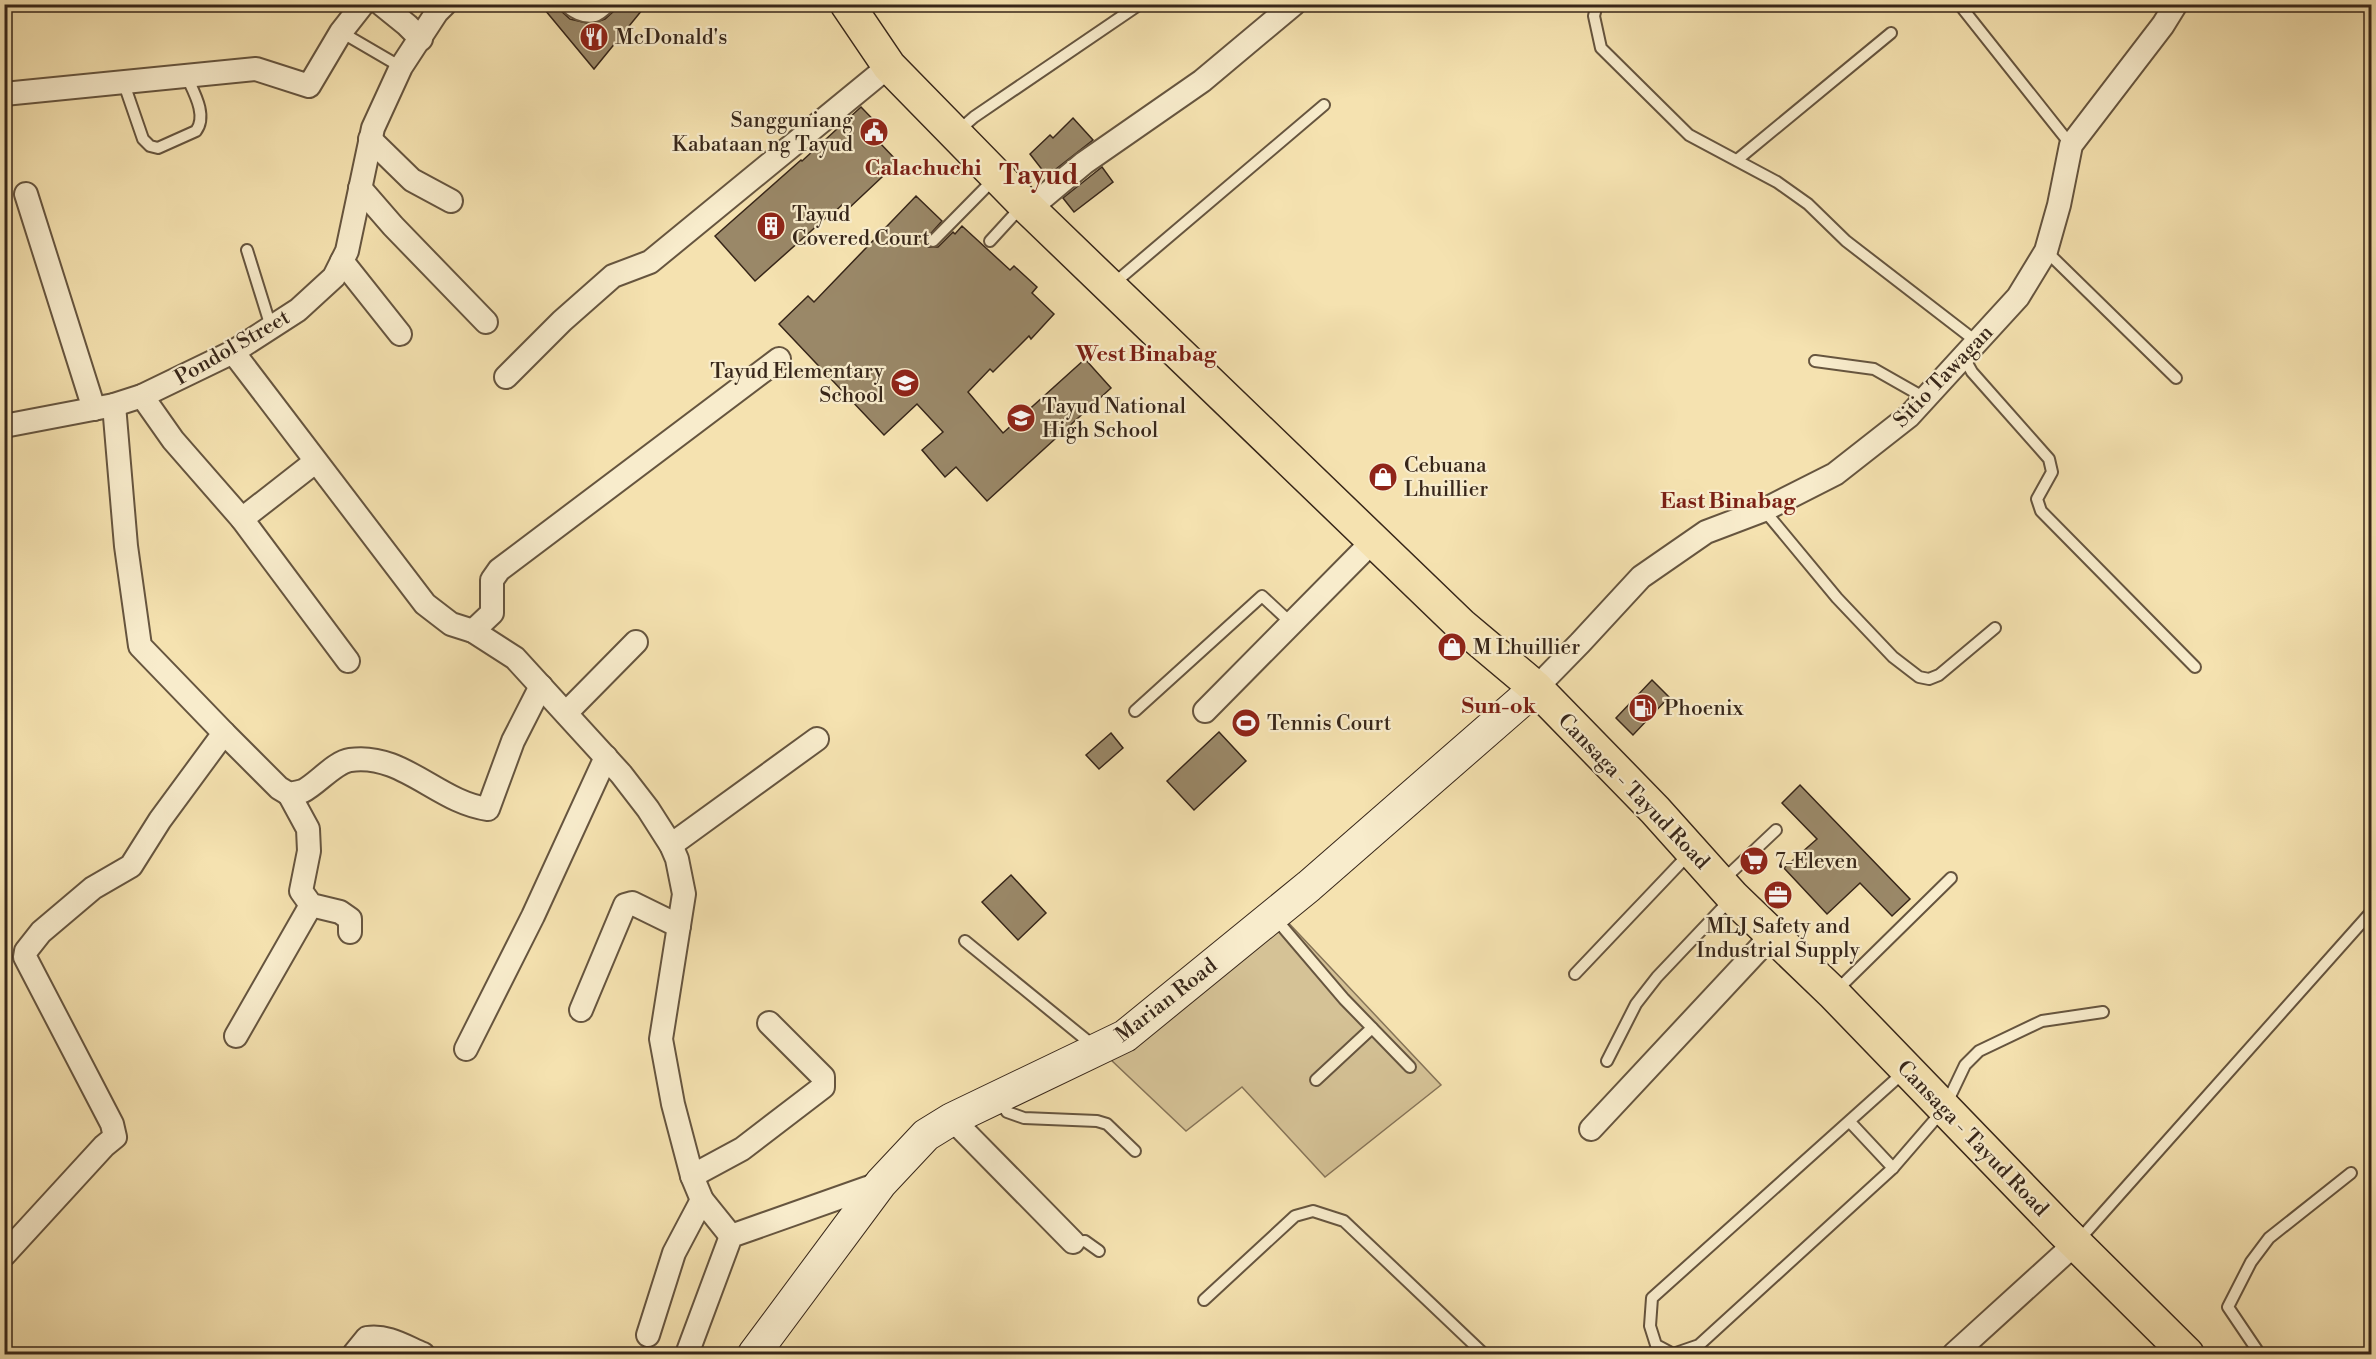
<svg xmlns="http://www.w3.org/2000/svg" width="2376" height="1359" viewBox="0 0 2376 1359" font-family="'Libre Bodoni',serif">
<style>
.green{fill:#d5c296;stroke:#867458;stroke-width:1.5}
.building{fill:#9a8868;stroke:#372619;stroke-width:1.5}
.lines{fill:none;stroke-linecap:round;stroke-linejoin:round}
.lane-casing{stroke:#66553f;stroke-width:14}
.street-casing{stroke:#66553f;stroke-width:26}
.secondary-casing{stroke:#372619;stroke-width:34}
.highway-casing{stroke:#372619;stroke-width:36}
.lane{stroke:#f8eccc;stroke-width:10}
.street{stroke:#f8eccc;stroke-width:22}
.secondary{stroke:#f8eccc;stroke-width:32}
.highway{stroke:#f5e2b0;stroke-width:33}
.labels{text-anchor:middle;stroke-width:4.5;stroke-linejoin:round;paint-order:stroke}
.poi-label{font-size:21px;fill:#372619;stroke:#f8eccc;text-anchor:start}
.street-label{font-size:21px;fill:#372619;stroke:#f8eccc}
.neighbourhood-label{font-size:22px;font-weight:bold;fill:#7a1f14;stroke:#f8eccc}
.district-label{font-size:27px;font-weight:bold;fill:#7a1f14;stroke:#f8eccc}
</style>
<rect width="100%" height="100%" fill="#f5e2b0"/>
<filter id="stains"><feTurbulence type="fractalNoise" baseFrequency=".00333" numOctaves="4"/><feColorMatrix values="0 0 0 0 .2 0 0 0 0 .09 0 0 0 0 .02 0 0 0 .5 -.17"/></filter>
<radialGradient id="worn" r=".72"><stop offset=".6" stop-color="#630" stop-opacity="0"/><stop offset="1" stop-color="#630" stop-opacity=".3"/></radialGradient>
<path class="green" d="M 1283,917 L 1441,1085 L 1325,1177 L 1242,1087 L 1186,1131 L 1109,1058 Z"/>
<g class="building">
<path d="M 540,4 L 557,4 L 559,9 L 570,19 L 591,24 L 605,19 L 616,9 L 618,4 L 647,4 L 594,69 Z"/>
<path d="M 861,107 L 887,134 L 879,142 L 898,162 L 848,209 L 843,204 L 830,216 L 829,215 L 755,281 L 715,236 L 801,160 L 802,161 Z"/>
<path d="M 1073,118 L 1093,140 L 1047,176 L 1030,154 L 1050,135 L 1053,138 Z"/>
<path d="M 1102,167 L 1113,182 L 1074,212 L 1063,198 Z"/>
<path d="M 916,196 L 942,221 L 926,239 L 928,247 L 938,247 L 953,232 L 955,234 L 962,226 L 1010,270 L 1014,266 L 1037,287 L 1032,293 L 1054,314 L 1031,339 L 1029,336 L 993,372 L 990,369 L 968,392 L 1003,433 L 1085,359 L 1111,388 L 987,501 L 956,467 L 945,477 L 922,450 L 943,432 L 917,404 L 884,435 L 779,324 L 808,296 L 814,302 Z"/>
<path d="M 1652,680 L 1669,697 L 1633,735 L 1616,718 Z"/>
<path d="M 1219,732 L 1246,761 L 1194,810 L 1167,781 Z"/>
<path d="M 1111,733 L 1123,748 L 1099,769 L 1086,755 Z"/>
<path d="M 1800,785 L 1910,899 L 1892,916 L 1860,883 L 1827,914 L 1784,868 L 1817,839 L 1782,803 Z"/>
<path d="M 1011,875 L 1046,913 L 1018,940 L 982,902 Z"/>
</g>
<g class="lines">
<g class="lane-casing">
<g id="lane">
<path d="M 564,4 C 571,12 584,19 595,16 C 600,15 607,8 611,4"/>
<path d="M 1597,4 L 1594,16 L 1601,48 L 1689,135 L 1777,182 L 1808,204 L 1846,241 L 1977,342"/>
<path d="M 1959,4 L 2071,145"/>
<path d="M 341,32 L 401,67"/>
<path d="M 123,81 L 143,139 L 150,146 L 158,148 L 196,131 C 208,115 193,91 186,75"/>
<path d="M 958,131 L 974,117 L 1140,4"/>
<path d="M 1737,160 L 1891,33"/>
<path d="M 933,241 L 994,179"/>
<path d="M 990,241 L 1022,206"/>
<path d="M 247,250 L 271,327"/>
<path d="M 2046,251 L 2176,378"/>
<path d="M 1112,285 L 1324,105"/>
<path d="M 1963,356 L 1972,372 L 2049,459 L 2052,472 L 2037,499 L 2041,511 L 2195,667"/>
<path d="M 1815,361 L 1874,369 L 1925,398"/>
<path d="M 1764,510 L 1837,598 L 1893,657 L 1919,677 L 1929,679 L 1939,675 L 1995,628"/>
<path d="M 1135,711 L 1262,596 L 1291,623"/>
<path d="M 1723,880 L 1776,830"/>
<path d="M 1275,918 L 1344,999 L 1410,1067"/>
<path d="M 965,941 L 1095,1047"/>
<path d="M 1575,974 L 1689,854"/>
<path d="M 1836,991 L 1951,878"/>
<path d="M 1607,1061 L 1636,1004 L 1657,977 L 1730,900"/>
<path d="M 1904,1072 L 1652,1298 L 1650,1326 L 1656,1345 L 1673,1354 L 1699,1345 L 1893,1168 L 1944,1109 L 1965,1065 L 1979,1051 L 2042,1021 L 2103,1012"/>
<path d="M 1316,1080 L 1372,1028"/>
<path d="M 998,1099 L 1007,1112 L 1024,1118 L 1097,1121 L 1107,1124 L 1135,1151"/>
<path d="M 1850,1122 L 1893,1168"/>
<path d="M 2078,1241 L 2372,911"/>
<path d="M 1073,1242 L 1085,1241 L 1099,1251"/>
<path d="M 1204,1300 L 1295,1216 L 1313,1211 L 1344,1221 L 1484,1354"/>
<path d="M 2252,1354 L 2257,1350 L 2228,1307 L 2251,1262 L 2269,1238 L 2351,1173"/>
<path d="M 2366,1354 L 2372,1350"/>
</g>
</g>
<g class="street-casing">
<g id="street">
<path d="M 381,4 L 407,25 L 421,39"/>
<path d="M 4,94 L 256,69 L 309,86 L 341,32 L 363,4"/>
<path d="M 370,139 L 412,180 L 451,201"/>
<path d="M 360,188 L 393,226 L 486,322"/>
<path d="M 26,194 L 94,409"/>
<path d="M 1029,209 L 1084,163 L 1202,81 L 1294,4"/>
<path d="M 342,261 L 400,334"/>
<path d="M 233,352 L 425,604 L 451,624 L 473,631 L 515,658 L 621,774 L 648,809 L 671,845 L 677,859 L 684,894 L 661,1039 L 673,1104 L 692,1176 L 702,1200 L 731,1236"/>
<path d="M 506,377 L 562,321 L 613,276 L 650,262 L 889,66"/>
<path d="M 142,396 L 173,440 L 242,519 L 348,661"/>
<path d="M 4,426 L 114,405 L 142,396 L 233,352 L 298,310 L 334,277 L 347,251 L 373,128 L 401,67 L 437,12 L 445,4"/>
<path d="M 242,519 L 315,462"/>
<path d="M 473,631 L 492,613 L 492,580 L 499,570 L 779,359"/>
<path d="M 1536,688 L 1580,643 L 1641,577 L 1706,532 L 1764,510 L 1835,474 L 1909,416 L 2018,297 L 2046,251 L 2059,205 L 2071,145 L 2163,25 L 2176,4"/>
<path d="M 1205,711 L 1373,541"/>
<path d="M 566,713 L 636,642"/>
<path d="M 224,733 L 279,788 L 289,794 C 294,793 299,792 303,791 C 317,784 335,762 350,760 C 402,752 439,803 488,809 L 513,741 L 541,686"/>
<path d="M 289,794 L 308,829 L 309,851 L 301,891 L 311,905 L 340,912 L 350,919 L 350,932"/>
<path d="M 671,845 L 817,739"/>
<path d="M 581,1010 L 625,905 L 632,903 L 679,926"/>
<path d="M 236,1036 L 311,905"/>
<path d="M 466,1049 L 533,916 L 606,757"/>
<path d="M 952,1119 L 1073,1242"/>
<path d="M 1591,1129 L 1773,934"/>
<path d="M 692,1176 L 742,1149 L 823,1087 L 823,1077 L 769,1023"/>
<path d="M 4,1255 L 104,1146 L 115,1137 L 112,1124 L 25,957 L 26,951 L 41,932 L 93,888 L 131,866 L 160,820 L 224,733 L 140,646 L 126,546 L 114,405"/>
<path d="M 648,1335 L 674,1253 L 702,1200"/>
<path d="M 354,1354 L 367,1338 C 388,1335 404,1346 423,1354"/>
<path d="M 687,1354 L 731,1236 L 881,1183"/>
<path d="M 1954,1354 L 2076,1243"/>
</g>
</g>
<g class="secondary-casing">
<path id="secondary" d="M 754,1354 L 881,1183 L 926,1135 L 952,1119 L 1125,1036 L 1309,886 L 1536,688"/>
</g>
<g class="highway-casing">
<path id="highway" d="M 847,4 L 889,66 L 1024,204 L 1461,625 L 1536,688 L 1655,810 L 1733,897 L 1833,993 L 2062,1230 L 2187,1354"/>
</g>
<use href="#lane" class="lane"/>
<use href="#street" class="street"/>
<use href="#secondary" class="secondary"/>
<use href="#highway" class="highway"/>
</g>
<defs>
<g id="restaurant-disc" transform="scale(1.5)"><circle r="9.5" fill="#8f2418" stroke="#f8eccc"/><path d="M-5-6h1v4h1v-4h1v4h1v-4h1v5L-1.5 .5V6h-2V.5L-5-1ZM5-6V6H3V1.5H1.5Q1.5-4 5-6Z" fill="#fff"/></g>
<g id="civic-disc" transform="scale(1.5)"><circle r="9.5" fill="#8f2418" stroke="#f8eccc"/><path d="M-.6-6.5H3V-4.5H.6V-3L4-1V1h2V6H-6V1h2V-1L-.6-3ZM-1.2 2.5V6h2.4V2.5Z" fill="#fff"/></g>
<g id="building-disc" transform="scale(1.5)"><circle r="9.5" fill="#8f2418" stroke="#f8eccc"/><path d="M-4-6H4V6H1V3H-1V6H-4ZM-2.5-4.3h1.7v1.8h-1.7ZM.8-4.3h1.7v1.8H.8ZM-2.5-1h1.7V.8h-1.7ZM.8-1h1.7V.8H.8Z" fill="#fff"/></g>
<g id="school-disc" transform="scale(1.5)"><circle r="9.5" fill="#8f2418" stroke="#f8eccc"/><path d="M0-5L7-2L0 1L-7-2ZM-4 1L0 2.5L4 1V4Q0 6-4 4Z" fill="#fff"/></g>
<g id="shop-disc" transform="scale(1.5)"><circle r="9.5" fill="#8f2418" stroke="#f8eccc"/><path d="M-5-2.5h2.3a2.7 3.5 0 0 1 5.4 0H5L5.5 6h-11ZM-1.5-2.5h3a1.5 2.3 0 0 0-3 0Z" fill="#fff"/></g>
<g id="fuel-disc" transform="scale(1.5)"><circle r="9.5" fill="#8f2418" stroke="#f8eccc"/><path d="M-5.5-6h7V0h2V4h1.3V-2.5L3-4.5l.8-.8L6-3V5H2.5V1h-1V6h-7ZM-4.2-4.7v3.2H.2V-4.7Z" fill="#fff"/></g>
<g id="stadium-disc" transform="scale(1.5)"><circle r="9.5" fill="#8f2418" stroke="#f8eccc"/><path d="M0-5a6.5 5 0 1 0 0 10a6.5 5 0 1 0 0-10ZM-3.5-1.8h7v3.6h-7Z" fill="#fff"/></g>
<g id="supermarket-disc" transform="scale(1.5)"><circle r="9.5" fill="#8f2418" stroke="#f8eccc"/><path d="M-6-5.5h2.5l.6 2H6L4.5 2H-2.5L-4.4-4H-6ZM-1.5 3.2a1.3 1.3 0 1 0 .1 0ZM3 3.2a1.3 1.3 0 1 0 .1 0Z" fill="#fff"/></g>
<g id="office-disc" transform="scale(1.5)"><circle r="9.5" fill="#8f2418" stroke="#f8eccc"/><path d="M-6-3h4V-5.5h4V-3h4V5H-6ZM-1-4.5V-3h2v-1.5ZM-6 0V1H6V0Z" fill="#fff"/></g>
</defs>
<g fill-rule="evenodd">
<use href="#restaurant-disc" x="594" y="37"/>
<use href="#civic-disc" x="874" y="132"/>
<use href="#building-disc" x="771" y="226"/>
<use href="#school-disc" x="905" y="383"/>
<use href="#school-disc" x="1021" y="418"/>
<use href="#shop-disc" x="1383" y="477"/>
<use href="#shop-disc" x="1452" y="647"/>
<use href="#fuel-disc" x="1643" y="708"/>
<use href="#stadium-disc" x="1246" y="723"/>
<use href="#supermarket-disc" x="1754" y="861"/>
<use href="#office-disc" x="1778" y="895"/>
</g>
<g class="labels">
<g class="poi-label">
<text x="615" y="44">McDonald's</text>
<text x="853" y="127" text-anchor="end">Sangguniang<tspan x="853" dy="24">Kabataan ng Tayud</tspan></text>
<text x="792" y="221">Tayud<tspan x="792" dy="24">Covered Court</tspan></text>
<text x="884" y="378" text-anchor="end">Tayud Elementary<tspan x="884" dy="24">School</tspan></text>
<text x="1042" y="413">Tayud National<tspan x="1042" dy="24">High School</tspan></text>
<text x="1404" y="472">Cebuana<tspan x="1404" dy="24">Lhuillier</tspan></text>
<text x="1473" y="654">M Lhuillier</text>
<text x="1664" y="715">Phoenix</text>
<text x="1267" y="730">Tennis Court</text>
<text x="1775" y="868">7-Eleven</text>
<text x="1778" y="933" text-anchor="middle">MLJ Safety and<tspan x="1778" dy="24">Industrial Supply</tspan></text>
</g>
<g class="street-label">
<text transform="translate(232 347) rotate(-30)" y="7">Pondol Street</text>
<text transform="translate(1943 376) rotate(-46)" y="7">Sitio Tawagan</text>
<text transform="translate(1634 791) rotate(46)" y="7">Cansaga - Tayud Road</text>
<text transform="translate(1166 1000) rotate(-38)" y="7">Marian Road</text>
<text transform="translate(1973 1138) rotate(46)" y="7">Cansaga - Tayud Road</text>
</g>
<g class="neighbourhood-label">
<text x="923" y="175">Calachuchi</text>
<text x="1146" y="361">West Binabag</text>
<text x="1728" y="508">East Binabag</text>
<text x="1499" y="713">Sun-ok</text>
</g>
<g class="district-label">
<text x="1039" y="184">Tayud</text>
</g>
</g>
<rect width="2376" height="1359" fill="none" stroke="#f5e2b0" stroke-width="24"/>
<rect x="6" y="6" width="2364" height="1347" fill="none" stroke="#372619" stroke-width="3"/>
<rect x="12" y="12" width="2352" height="1335" fill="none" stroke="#372619" stroke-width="1.5"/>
<rect width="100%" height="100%" filter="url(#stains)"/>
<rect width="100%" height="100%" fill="url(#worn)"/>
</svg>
